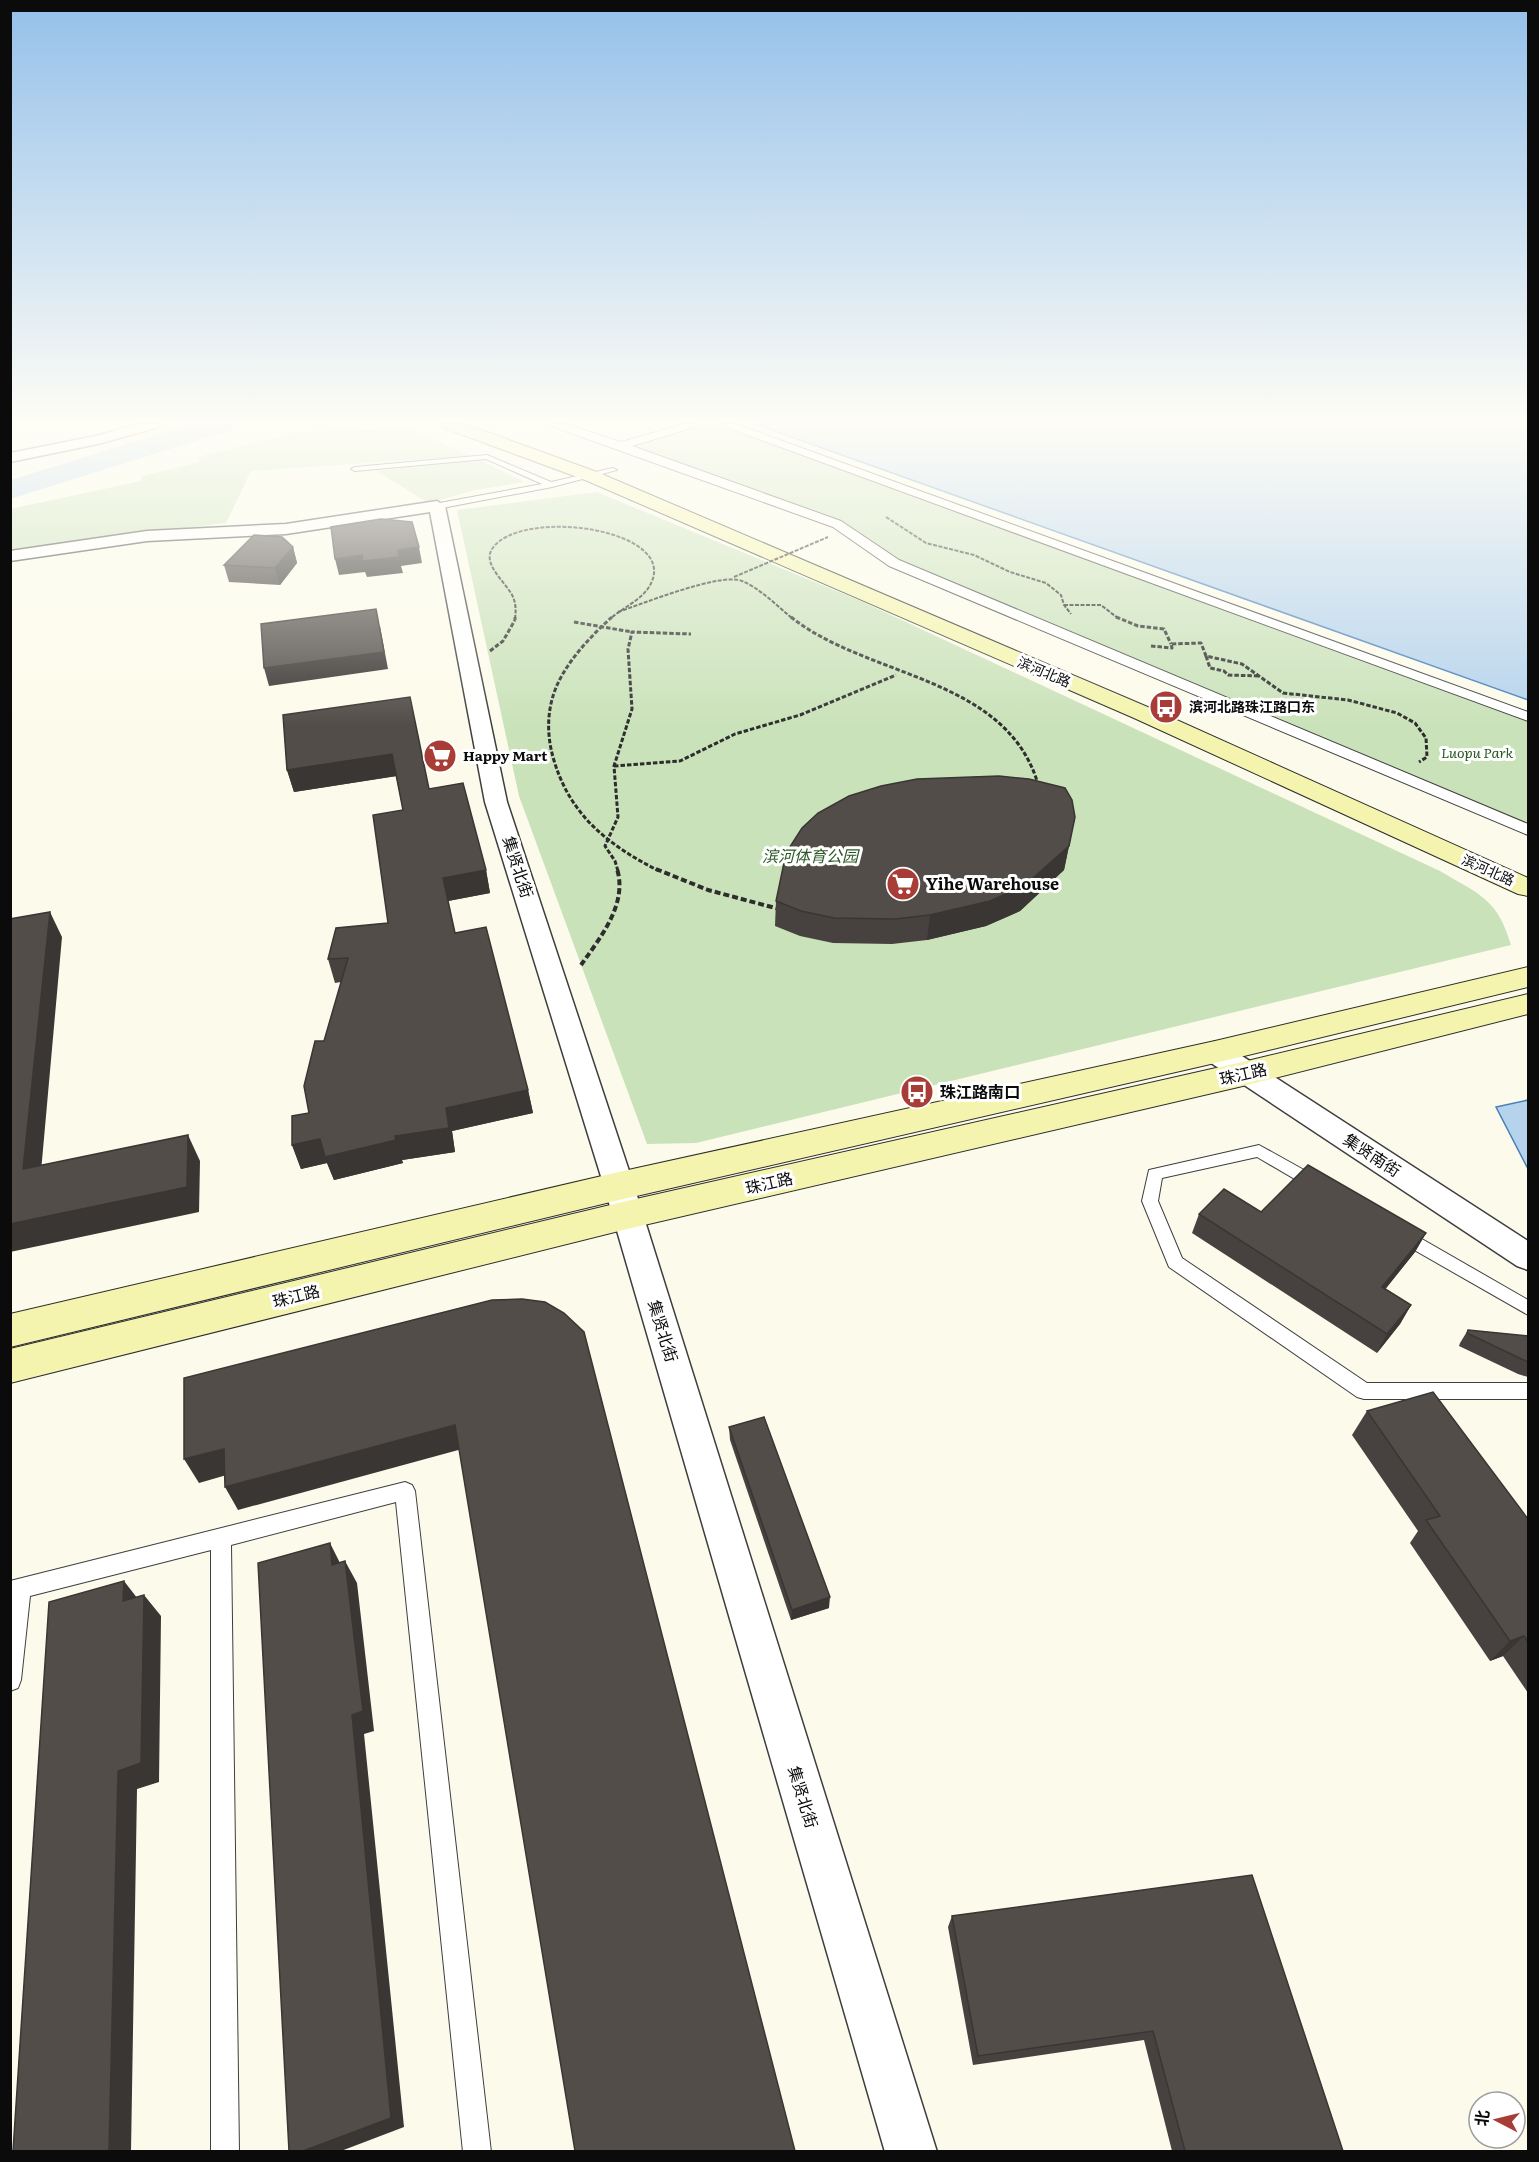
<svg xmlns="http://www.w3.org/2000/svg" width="1539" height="2162" viewBox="0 0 1539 2162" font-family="Literata,'Noto Sans SC',serif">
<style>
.green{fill:#cae2ba}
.water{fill:#b6d3ed;stroke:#4780ba;stroke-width:1.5}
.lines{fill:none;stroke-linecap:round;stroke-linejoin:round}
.river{fill:#b6d3ed;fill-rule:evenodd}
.service-casing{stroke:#3e3e3e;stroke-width:2}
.pedestrian-casing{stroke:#3e3e3e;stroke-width:2}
.minor-casing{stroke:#3e3e3e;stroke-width:3}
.secondary-casing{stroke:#2d2d2d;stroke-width:2}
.path-far2{stroke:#2d2d2d;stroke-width:2;stroke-dasharray:4 1.5;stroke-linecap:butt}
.path-far1{stroke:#2d2d2d;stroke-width:3;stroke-dasharray:4.5 2;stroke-linecap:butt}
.path{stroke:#2d2d2d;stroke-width:4;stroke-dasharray:6 3;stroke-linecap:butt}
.service{fill:#fff;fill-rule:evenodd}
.pedestrian{fill:#fff;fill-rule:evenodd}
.minor{fill:#fff;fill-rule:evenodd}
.secondary{fill:#f4f4af;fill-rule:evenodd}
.path-bridge-far2{stroke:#2d2d2d;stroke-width:2;stroke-dasharray:4 1.5;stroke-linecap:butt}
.path-bridge-far1{stroke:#2d2d2d;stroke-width:3;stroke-dasharray:4.5 2;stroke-linecap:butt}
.path-bridge{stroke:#2d2d2d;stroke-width:4;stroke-dasharray:6 3;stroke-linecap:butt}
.wall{fill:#47423f}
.shaded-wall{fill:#393633}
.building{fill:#524d49;stroke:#393633;stroke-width:1.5}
.labels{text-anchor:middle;stroke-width:6;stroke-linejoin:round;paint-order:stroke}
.far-street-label{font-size:14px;fill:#0b0b0b;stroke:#fff}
.far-poi-label{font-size:14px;font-weight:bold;fill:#0b0b0b;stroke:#fff;text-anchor:start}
.far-park-label{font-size:14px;font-style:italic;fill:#2a5924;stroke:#fff}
.park-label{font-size:16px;font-style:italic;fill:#2a5924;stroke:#fff}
.street-label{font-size:16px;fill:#0b0b0b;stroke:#fff}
.poi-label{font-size:16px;font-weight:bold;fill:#0b0b0b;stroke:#fff;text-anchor:start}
</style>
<rect width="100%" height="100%" fill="#fcfbeb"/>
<g class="green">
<path d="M 694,424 L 727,424 L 1528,717 L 1528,830 L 894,563 L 837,524 L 621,446 Z"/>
<path d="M 410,429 L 470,456 L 251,471 L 226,523 L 11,549 L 10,509 L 141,481 L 142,476 L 200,462 L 198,457 L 298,432 Z"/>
<path d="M 480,460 L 525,482 L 475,490 L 429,503 L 376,471 Z"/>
<path d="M 597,492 L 863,602 L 1440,871 C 1480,895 1497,898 1511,945 L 696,1143 L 647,1144 L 519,796 L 457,510 Z"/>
</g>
<g class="water">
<path d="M 755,424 L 1528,424 L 1528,700 Z"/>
<path d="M 1528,1100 L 1528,1169 L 1496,1107 Z"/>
</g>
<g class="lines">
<path class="river" d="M 193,424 L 235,424 L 231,430 L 10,499 L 10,480 Z"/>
<g class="service-casing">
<g id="service">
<path d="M 487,455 L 551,482 L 613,468 L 617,470 L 552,487 L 437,509 L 433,506 L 434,504 L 542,484 L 486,459 L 355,471 L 351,469 L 355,467 Z"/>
<path d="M 1259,1145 L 1322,1180 L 1324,1184 L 1322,1188 L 1316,1190 L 1310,1188 L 1257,1157 L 1162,1178 L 1158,1201 L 1182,1258 L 1367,1383 L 1528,1383 L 1528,1399 L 1364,1399 L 1357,1397 L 1169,1267 L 1142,1201 L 1149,1170 Z"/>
<path d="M 1401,1227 L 1528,1300 L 1528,1315 L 1395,1239 L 1393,1234 L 1395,1229 Z"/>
<path d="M 405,1482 L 412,1485 L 415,1491 L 491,2152 L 463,2152 L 396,1502 L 231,1545 L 239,2152 L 211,2152 L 211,1550 L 30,1596 L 21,1680 L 18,1688 L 10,1691 L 10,1581 Z"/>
</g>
</g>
<g class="pedestrian-casing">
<g id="pedestrian">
<path d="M 550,424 L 565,424 L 621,442 L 684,424 L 699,424 L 698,426 L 632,446 L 841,521 L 899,560 L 1528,824 L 1528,835 L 889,566 L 833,527 L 551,426 Z"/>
<path d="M 722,424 L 736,424 L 1528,712 L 1528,721 L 723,426 Z"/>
</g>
</g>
<g class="minor-casing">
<g id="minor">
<path d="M 139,424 L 161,424 L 159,427 L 98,444 L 10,462 L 10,453 L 96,436 Z"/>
<path d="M 437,501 L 445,506 L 507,802 L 634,1186 L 937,2152 L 885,2152 L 604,1186 L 485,802 L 430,512 L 286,534 L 147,541 L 10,561 L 10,551 L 147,531 L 286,524 Z"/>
<path d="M 1215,1042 L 1225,1045 L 1528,1241 L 1528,1270 L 1517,1266 L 1205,1059 L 1201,1052 L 1205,1045 Z"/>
</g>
</g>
<g class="secondary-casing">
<g id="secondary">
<path d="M 442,424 L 465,424 L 597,472 L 1150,708 L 1528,878 L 1528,896 L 1518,894 L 1134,718 L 585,480 L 444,428 Z"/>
<path d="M 1528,967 L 1528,987 L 1215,1063 L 619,1200 L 10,1347 L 10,1314 L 619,1172 L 1215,1041 Z"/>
<path d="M 1528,994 L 1528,1014 L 1247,1085 L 627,1229 L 10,1383 L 10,1349 L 627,1201 L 1247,1061 Z"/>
</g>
</g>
<g class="path-far2">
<path d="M 886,517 L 926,543 L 974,555 L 1010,572 L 1046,583 L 1061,595 L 1064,605 L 1071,614"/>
<path d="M 1064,605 L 1101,605 L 1119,619"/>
</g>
<g class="path-far1">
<path d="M 1116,617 L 1138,626 L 1164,629 L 1171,644"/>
<path d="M 574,622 L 632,632"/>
<path d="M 1151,646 L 1172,648 L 1171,644 L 1201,643 L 1206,656 L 1242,664 L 1283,693 L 1348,700 L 1397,713 L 1415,723 L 1426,738 L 1427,757 L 1419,762"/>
<path d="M 490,651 L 503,641 L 515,620"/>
<path d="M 1206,656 L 1210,668 L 1224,671 L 1228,675 L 1260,676"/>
<path d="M 614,766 L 680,761 L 735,734 L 800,715 L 896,675"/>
<path d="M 618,871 L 615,861 L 605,846 L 618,817 L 614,766 L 632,709 L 628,649 L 632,632 L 691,634"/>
</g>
<path class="path" d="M 581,965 C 600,938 628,904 617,869"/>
<use href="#service" class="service"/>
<use href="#pedestrian" class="pedestrian"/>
<use href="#minor" class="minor"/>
<use href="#secondary" class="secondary"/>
<g class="path-bridge-far2">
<path d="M 734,577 L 828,537"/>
<path d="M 618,612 C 642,604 721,572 742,581 C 761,589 777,606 793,619"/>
<path d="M 515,619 C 516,611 516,604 513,597 C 507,583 482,565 492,549 C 520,506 685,529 649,587 C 640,601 622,608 610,619"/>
</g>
<g class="path-bridge-far1">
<path d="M 612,617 C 592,635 571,657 559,681 C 547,705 546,732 553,757 C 569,815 608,845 659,871"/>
<path d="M 791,617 C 867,678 1006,676 1038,784"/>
<path d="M 515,620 L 515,617"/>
</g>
<path class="path-bridge" d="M 656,869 L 708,890 L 779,909"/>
</g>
<g class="wall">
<path d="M 293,547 L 297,563 L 280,585 L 229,582 L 224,565 Z"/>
<path d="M 283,715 L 429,789 L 486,870 L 490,893 L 448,901 L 455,933 L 528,1090 L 533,1113 L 452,1131 L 455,1152 L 402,1160 L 403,1163 L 334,1180 L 327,1163 L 301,1169 L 292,1145 L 309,1113 L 324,1041 L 341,982 L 335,983 L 328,959 L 388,923 L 403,810 L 396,776 L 294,792 L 287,770 Z"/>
<path d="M 1075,817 L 1064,870 L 1020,911 L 986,926 L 927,940 L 892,944 L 833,943 L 800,936 L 775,926 L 776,901 Z"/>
<path d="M 1261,1212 L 1426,1233 L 1415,1252 L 1385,1289 L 1411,1305 L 1400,1324 L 1377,1353 L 1192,1233 L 1199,1214 Z"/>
<path d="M 1468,1330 L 1528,1336 L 1528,1377 L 1518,1374 L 1459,1346 L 1460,1343 Z"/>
<path d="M 1367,1411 L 1528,1519 L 1528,1693 L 1503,1656 L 1490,1661 L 1410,1543 L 1418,1531 L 1352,1435 Z"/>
<path d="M 729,1427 L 829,1608 L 791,1620 L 730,1440 Z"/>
<path d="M 1252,1875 L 1343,2151 L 1172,2151 L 1144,2040 L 973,2065 L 948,1927 L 952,1916 Z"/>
</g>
<g class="shaded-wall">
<path d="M 293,547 L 297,563 L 280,585 L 275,568 Z"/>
<path d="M 419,547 L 422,563 L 401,566 L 403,573 L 367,577 L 365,572 L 339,575 L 335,559 Z"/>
<path d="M 380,626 L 388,669 L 269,686 L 264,668 Z"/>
<path d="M 392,754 L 397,776 L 294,792 L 287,770 Z"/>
<path d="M 1075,817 L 1064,870 L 1020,911 L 986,926 L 927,940 L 930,915 Z"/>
<path d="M 486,870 L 490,893 L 448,901 L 443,878 Z"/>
<path d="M 50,912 L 62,937 L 39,1194 L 23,1169 Z"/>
<path d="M 528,1090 L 533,1113 L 452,1131 L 455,1152 L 402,1160 L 403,1163 L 334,1180 L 327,1163 L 301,1169 L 292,1145 L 320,1139 L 395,1136 L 446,1108 Z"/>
<path d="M 188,1135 L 200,1161 L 199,1212 L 10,1252 L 10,1224 Z"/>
<path d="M 1426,1233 L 1415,1252 L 1372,1306 L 1382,1287 Z"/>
<path d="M 1411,1305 L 1400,1324 L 1377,1353 L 1387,1334 Z"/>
<path d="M 455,1425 L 462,1449 L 238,1510 L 225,1487 Z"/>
<path d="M 224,1449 L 237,1472 L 199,1483 L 184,1459 Z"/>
<path d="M 330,1543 L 341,1565 L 332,1565 Z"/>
<path d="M 345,1561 L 357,1583 L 374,1731 L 364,1734 L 404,2127 L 341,2151 L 303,2151 L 352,1715 Z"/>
<path d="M 124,1581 L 141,1603 L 123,1601 Z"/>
<path d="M 144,1595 L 161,1616 L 159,1782 L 137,1789 L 131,2151 L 109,2151 L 118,1771 Z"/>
<path d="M 830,1597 L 829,1608 L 791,1620 L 792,1610 Z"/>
<path d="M 1524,1636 L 1503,1656 L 1490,1661 L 1510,1641 Z"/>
</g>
<g class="building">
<path d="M 381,519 L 412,522 L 419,547 L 398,550 L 399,557 L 363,561 L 362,555 L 335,559 L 331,527 Z"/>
<path d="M 254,535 L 282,537 L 293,547 L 275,568 L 224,565 Z"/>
<path d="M 376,609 L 384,652 L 264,668 L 261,624 Z"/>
<path d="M 410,697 L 429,789 L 463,783 L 486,870 L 443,878 L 455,933 L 486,927 L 528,1090 L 446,1108 L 449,1128 L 395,1136 L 396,1140 L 325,1157 L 320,1139 L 292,1145 L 292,1116 L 309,1113 L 304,1086 L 315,1041 L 324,1041 L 348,958 L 328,959 L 336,928 L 388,923 L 373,815 L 403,810 L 392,754 L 287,770 L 283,715 Z"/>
<path d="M 999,776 L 1029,779 L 1065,788 L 1072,800 L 1075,817 L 1069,846 L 1024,886 L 990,901 L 930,915 L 895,919 L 834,918 L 801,911 L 776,901 L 786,853 L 802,828 L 818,813 L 849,796 L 881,786 L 917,779 Z"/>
<path d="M 50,912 L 23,1169 L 188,1135 L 187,1187 L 10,1224 L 10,919 Z"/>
<path d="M 1308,1165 L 1426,1233 L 1382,1287 L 1411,1305 L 1387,1334 L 1199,1214 L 1224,1189 L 1261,1212 Z"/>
<path d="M 522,1299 L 545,1302 L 564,1313 L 584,1332 L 795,2151 L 575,2151 L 455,1425 L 225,1487 L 224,1449 L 184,1459 L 184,1378 L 492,1300 Z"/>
<path d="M 1468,1330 L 1528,1336 L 1528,1362 L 1467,1333 Z"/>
<path d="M 1433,1392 L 1528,1519 L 1528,1642 L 1524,1636 L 1510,1641 L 1426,1520 L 1440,1516 L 1367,1411 Z"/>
<path d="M 764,1417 L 830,1597 L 792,1610 L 729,1427 Z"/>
<path d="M 330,1543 L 332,1565 L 345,1561 L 363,1711 L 352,1715 L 391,2118 L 303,2151 L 289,2151 L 258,1563 Z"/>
<path d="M 124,1581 L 123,1601 L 144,1595 L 141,1763 L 118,1771 L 109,2151 L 13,2151 L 49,1602 Z"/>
<path d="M 1252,1875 L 1343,2151 L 1185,2151 L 1153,2031 L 978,2056 L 952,1916 Z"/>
</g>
<linearGradient id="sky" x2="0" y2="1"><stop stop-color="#94c0ea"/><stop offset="0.58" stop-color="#fefdf6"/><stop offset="1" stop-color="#fefdf6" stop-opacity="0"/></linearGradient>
<rect width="1539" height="726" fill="url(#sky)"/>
<defs>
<g id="bus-disc" transform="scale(1.725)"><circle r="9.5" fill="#a83c36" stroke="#fff"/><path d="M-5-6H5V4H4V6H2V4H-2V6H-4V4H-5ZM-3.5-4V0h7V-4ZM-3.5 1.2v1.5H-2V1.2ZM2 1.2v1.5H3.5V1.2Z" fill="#fff"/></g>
<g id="supermarket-disc" transform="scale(1.725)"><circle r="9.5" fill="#a83c36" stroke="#fff"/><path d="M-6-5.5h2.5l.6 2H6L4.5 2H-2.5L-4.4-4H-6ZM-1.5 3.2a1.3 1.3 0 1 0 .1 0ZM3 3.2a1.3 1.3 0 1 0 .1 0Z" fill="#fff"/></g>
</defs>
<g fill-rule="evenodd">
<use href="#bus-disc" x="1166" y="707"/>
<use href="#supermarket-disc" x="440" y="756"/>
<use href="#supermarket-disc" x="903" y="884"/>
<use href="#bus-disc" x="917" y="1092"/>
</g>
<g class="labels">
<g class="far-street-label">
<text transform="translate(1044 672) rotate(23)" y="5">滨河北路</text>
<text transform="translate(1488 870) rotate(24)" y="5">滨河北路</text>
</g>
<g class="far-poi-label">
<text x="1189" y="712">滨河北路珠江路口东</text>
<text x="463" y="761">Happy Mart</text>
</g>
<g class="far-park-label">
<text x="1477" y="758">Luopu Park</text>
</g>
<g class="park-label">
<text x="810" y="862">滨河体育公园</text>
</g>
<g class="street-label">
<text transform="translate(518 867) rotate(72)" y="6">集贤北街</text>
<text transform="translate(1243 1074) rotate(-13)" y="6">珠江路</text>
<text transform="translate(1372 1155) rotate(33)" y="6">集贤南街</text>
<text transform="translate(769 1183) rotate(-13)" y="6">珠江路</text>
<text transform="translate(296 1296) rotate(-14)" y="6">珠江路</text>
<text transform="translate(663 1331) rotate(73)" y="6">集贤北街</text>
<text transform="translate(803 1797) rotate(73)" y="6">集贤北街</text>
</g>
<g class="poi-label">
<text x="926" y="890">Yihe Warehouse</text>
<text x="940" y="1098">珠江路南口</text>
</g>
</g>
<rect width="1539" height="2162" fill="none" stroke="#0b0b0b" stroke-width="24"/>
<g transform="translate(1497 2120) rotate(277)"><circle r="28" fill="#ffffff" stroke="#9d9d9d" stroke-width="1.5"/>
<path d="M0-4.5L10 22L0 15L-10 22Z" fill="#a83c36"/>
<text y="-9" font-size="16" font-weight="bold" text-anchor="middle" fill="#0b0b0b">北</text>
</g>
</svg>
